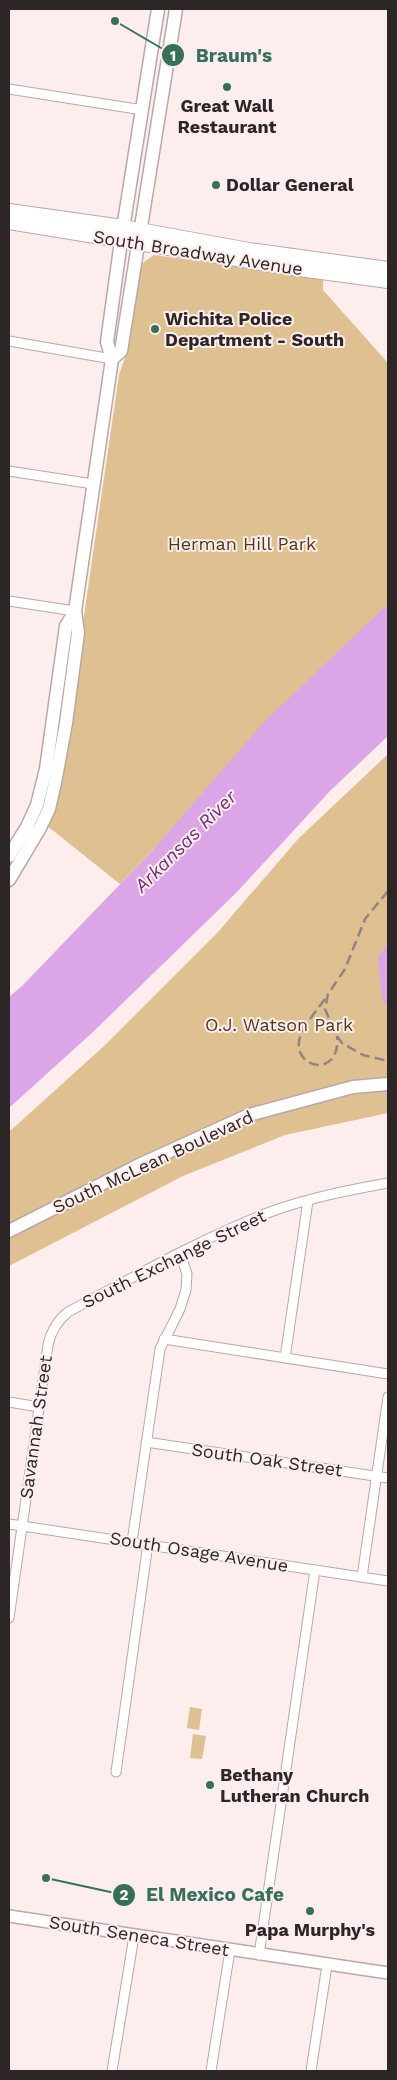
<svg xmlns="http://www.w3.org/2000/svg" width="397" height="2080" viewBox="0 0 397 2080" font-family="'Work Sans',sans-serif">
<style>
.green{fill:#dfc090}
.water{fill:#dba5e8}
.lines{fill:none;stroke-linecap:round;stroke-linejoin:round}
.minor-casing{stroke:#baa8a8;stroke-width:11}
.tertiary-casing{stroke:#baa8a8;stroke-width:14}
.secondary-casing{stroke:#baa8a8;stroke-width:15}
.primary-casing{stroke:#baa8a8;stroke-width:16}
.minor{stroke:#fff;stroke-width:9}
.tertiary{stroke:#fff;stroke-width:11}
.secondary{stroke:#fff;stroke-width:12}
.primary{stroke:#fff;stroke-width:14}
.rail{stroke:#908584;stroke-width:2.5;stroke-dasharray:10 5;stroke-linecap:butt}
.poi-dot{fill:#357059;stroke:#fdeeed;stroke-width:2}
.labels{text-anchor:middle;stroke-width:4;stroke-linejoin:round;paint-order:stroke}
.poi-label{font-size:18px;font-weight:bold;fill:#2d2626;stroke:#fdeeed;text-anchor:start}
.street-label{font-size:18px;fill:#2d2626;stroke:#fdeeed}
.park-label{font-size:18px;fill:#4e3a19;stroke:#fdeeed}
.water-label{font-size:19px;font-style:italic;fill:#6f307e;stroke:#fdeeed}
.leader{fill:none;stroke:#357059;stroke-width:2}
.callout-dot{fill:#357059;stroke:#fdeeed;stroke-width:2}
.mark-label{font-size:15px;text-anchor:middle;font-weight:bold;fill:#fff}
.callout-label{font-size:19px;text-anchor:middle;font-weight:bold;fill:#357059;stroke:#fdeeed;stroke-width:4;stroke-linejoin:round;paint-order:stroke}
</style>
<rect width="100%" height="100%" fill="#fdeeed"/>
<g class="green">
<path d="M 154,255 L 323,278 L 323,290 L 388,363 L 388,607 L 120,884 L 46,825 L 64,753 L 119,375 L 128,349 L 140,268 L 144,262 Z"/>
<path d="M 388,754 L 388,1113 L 285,1135 L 183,1176 L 9,1266 L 9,1132 L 104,1046 L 218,932 L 298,839 Z"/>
<path d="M 190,1707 L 202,1709 L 199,1730 L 187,1728 Z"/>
<path d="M 193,1734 L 206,1736 L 202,1759 L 190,1758 Z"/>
</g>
<g class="water">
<path d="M 388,604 L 388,736 L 330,791 L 237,892 L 94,1031 L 9,1108 L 9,997 L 22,986 L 153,850 L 264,722 Z"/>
<path d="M 388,943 L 388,1009 L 382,998 L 378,957 Z"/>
</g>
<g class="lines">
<g class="minor-casing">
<g id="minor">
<path d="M 9,89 L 143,110"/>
<path d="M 9,341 L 112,359"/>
<path d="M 9,471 L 93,484"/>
<path d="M 9,601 L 75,611"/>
<path d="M 164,1339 L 388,1374"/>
<path d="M 285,1358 L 308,1201"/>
<path d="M 9,1402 L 39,1407"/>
<path d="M 146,1442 L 388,1478"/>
<path d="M 9,1524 L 388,1581"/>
<path d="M 132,1542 L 160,1349 L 180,1309 L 186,1290 L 187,1274 L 180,1253"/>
<path d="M 362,1577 L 388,1397"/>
<path d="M 9,1618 L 48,1345 C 51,1331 57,1321 68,1312 C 134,1277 200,1239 270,1212 C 308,1198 349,1190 388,1183"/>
<path d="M 116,1772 L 148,1544"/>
<path d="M 259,1955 L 315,1570"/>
<path d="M 112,2071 L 134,1936"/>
<path d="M 211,2071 L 230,1950"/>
<path d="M 311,2071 L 327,1965"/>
</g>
</g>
<g class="tertiary-casing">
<path id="tertiary" d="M 9,1916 L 388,1973"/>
</g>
<g class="secondary-casing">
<g id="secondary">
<path d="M 112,359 L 121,351 L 176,9"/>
<path d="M 9,856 L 27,827 L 37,805 L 46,769 L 66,626 L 75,611"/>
<path d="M 9,880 L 40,828 L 49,809 L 55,783 L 66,723 L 78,633 L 75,611 L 112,359 L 107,342 L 121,241 L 158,9"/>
<path d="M 9,1231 L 139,1165 L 249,1115 L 353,1087 L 388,1084"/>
</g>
</g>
<g class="primary-casing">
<g id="primary">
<path d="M 9,211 L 123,227 L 249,250 L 388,269"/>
<path d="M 9,222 L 285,267 L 388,281"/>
</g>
</g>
<use href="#minor" class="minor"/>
<use href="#tertiary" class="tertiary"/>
<use href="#secondary" class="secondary"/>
<use href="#primary" class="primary"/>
<g class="rail">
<path d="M 388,891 L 365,919 L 345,969 L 328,994 L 325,1009 L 336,1035 L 342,1043 L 363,1055 L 388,1061"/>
<path d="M 325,999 C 318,1009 300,1029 299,1042 C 295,1069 341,1078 337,1036"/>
</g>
</g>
<g class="poi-dot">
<circle cx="227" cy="87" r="5"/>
<circle cx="216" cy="185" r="5"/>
<circle cx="155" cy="329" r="5"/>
<circle cx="210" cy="1785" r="5"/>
<circle cx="310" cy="1911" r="5"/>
</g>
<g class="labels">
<g class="poi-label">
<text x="227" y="112" text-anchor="middle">Great Wall<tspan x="227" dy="21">Restaurant</tspan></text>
<text x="226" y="191">Dollar General</text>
<text x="165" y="325">Wichita Police<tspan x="165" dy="21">Department - South</tspan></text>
<text x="220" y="1781">Bethany<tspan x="220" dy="21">Lutheran Church</tspan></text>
<text x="310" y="1936" text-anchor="middle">Papa Murphy's</text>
</g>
<g class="street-label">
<text transform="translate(198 253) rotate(9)" y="6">South Broadway Avenue</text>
<text transform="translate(153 1162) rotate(-25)" y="6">South McLean Boulevard</text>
<text transform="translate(174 1259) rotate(-26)" y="6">South Exchange Street</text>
<text transform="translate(36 1427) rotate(-82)" y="6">Savannah Street</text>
<text transform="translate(267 1460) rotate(8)" y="6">South Oak Street</text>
<text transform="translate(199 1552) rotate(9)" y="6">South Osage Avenue</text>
<text transform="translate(139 1936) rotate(9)" y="6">South Seneca Street</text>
</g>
<g class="park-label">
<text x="242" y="550">Herman Hill Park</text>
<text x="279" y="1031">O.J. Watson Park</text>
</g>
<g class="water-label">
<text transform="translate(185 841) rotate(-45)" y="7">Arkansas River</text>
</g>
</g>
<path class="leader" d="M115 21L173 55M46 1878L124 1895"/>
<g class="callout-dot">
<circle cx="115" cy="21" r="5"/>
<circle cx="46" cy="1878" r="5"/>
<circle cx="173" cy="55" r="12"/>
<circle cx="124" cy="1895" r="12"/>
</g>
<g class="mark-label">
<text x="173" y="61">1</text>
<text x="124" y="1900">2</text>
</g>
<g class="callout-label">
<text x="234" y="62">Braum's</text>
<text x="215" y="1901">El Mexico Cafe</text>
</g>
<rect width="397" height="2080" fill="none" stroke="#2d2626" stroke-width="20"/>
</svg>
